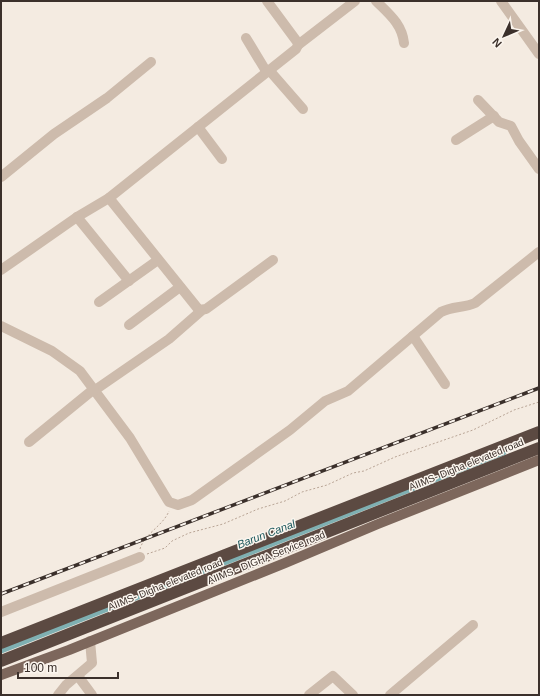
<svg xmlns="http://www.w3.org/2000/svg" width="540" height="696" viewBox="0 0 540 696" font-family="Helvetica,sans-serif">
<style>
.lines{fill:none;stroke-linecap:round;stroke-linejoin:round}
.canal{stroke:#7fb0b2;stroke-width:7}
.path{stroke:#b9a596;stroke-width:1;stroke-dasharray:2 2;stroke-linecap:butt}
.minor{stroke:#cdbbac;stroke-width:10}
.major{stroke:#7d675c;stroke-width:10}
.highway{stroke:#5c4a42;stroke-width:12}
.rail-casing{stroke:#3b302b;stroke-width:3.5}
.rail{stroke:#fbf5ee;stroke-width:2;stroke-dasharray:6;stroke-linecap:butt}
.labels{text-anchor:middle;stroke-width:3;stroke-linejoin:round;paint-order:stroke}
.street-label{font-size:10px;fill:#3b302b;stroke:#fbf5ee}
.water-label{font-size:11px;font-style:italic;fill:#1f5a5e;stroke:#fbf5ee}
</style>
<rect width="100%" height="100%" fill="#f4ebe1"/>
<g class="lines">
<path class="canal" d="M 1,650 L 503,452"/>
<g class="path">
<path d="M 140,549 C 144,534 163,526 169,511"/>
<path d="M 147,554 L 165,548 L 172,541 L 189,533 L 223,524 L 258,509 L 285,501 L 302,492 L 327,485 L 353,473 L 364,471 L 395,457 L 473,430 L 514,410 L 539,402"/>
</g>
<g class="minor">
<path d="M 376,1 C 389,14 402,24 404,43"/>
<path d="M 501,1 L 539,54"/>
<path d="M 246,38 L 266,71"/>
<path d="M 298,45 L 355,1"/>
<path d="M 269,70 L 303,109"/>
<path d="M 478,100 L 499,122 L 511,126 L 519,141 L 539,169"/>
<path d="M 198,127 L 222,159"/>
<path d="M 456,140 L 494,116"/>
<path d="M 1,177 L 54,134 L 107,98 L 151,62"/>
<path d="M 109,198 L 199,310 L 206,309 L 273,260"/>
<path d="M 77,217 L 129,281"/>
<path d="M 1,270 L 77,217 L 109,198 L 296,49 L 298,45 L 298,43 L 267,1"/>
<path d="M 99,302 L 158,260"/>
<path d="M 129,325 L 180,287"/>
<path d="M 1,326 L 52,351 L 80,371 L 130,438 L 167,499 L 169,502 L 178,505 L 192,500 L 290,430 L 325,401 L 348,391 L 441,312 C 452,306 464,308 475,303 L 539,252"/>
<path d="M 413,336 L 445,384"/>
<path d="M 95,390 L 169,339 L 201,311"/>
<path d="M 29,442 L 94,389"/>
<path d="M 1,612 L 140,557"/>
<path d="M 78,676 L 92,695"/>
<path d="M 58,695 L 66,685 L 92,663 L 90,641"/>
<path d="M 309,695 L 333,676 L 353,695"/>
<path d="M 390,695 L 473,625"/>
</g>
<path class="major" d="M 1,675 L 69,650 L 285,563 L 378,524 L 539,460"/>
<g class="highway">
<path d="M 1,643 L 539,432"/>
<path d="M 1,661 L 539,448"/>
</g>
<g class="rail-casing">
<path id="rail" d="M 1,594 L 539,388"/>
</g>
<use href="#rail" class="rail"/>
</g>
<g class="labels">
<g class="street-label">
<text transform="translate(466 464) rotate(-22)" y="4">AIIMS- Digha elevated road</text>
<text transform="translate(266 557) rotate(-22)" y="4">AIIMS - DIGHA Service road</text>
<text transform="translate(165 584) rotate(-22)" y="4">AIIMS- Digha elevated road</text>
</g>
<g class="water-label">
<text transform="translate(266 534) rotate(-21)" y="4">Barun Canal</text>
</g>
</g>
<rect width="540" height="696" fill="none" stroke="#3b302b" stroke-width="4"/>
<g transform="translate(504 36) rotate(226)" stroke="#fbf5ee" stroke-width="3" paint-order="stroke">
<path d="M0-3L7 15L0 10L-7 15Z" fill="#3b302b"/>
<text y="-6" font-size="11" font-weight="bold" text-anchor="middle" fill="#3b302b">N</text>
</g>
<path d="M18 672v6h100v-6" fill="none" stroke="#3b302b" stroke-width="2"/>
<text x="24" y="672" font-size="12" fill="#3b302b" stroke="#fbf5ee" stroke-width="3" paint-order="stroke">100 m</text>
</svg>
